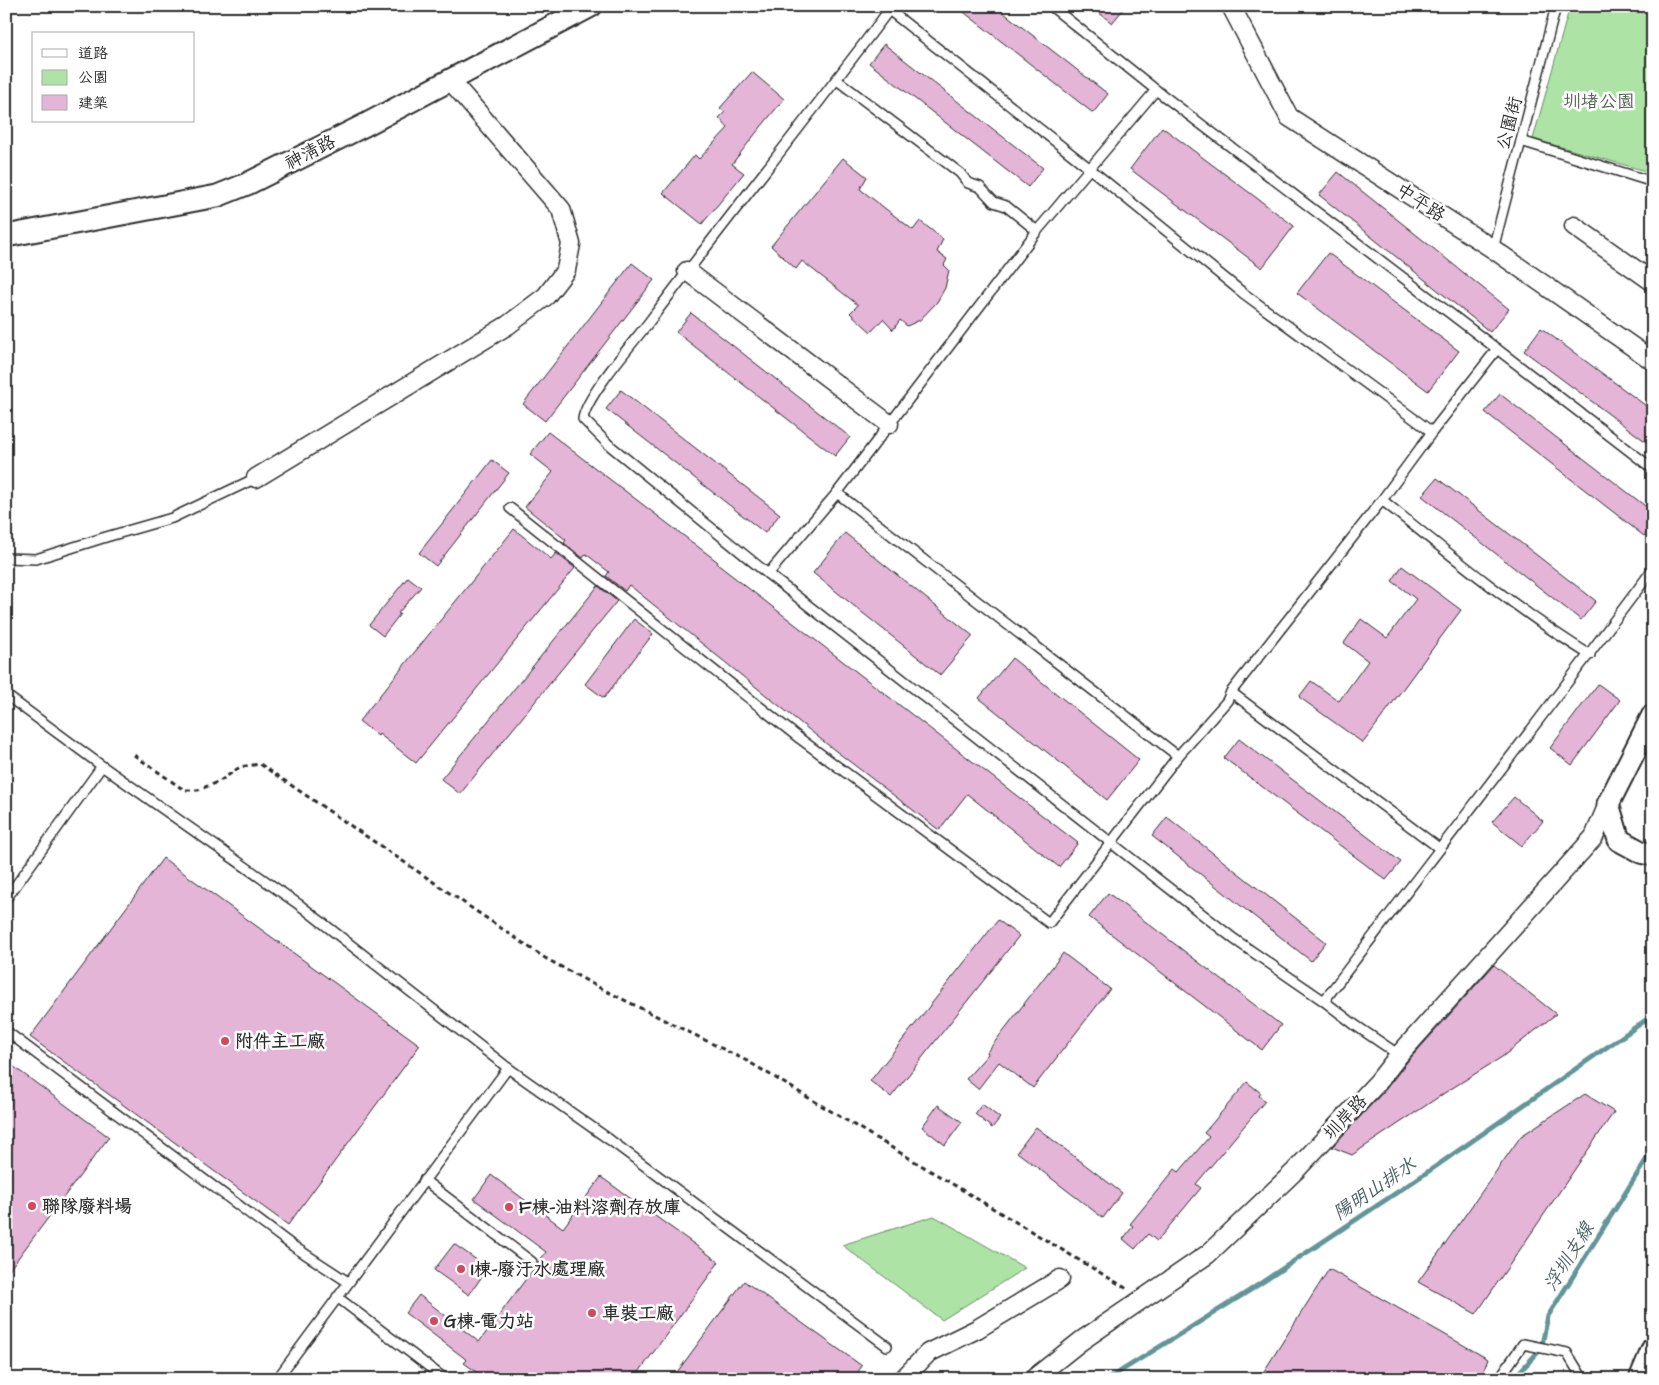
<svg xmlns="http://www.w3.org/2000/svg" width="1659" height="1385" viewBox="0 0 1659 1385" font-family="'Architects Daughter','LXGW WenKai TC',sans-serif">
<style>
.green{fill:#aee3a6;stroke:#6c8768}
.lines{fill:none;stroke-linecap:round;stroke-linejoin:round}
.stream{stroke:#649598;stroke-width:5}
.building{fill:#e4b5d6;stroke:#2b2b2b}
.service-casing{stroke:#2b2b2b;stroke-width:12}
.minor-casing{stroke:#2b2b2b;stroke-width:21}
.tertiary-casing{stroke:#2b2b2b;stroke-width:25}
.path{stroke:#2b2b2b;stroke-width:3;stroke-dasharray:5 4;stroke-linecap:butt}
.service{stroke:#fff;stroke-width:9}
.minor{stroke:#fff;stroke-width:18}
.tertiary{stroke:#fff;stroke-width:21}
.poi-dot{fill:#d1495b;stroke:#fff;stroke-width:2}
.labels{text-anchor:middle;stroke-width:5;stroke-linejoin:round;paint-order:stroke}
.park-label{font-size:18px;fill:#526250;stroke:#fff}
.street-label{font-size:18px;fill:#2b2b2b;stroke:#fff}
.poi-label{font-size:18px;font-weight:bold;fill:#2b2b2b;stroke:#fff;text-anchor:start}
.water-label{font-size:19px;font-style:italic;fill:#486061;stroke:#fff}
</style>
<rect width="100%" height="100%" fill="#fff"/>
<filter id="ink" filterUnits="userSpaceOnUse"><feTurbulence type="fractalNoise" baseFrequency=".02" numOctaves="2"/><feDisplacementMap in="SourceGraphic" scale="10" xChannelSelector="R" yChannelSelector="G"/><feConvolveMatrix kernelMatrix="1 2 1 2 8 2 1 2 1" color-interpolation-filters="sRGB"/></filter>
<g filter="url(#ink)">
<g class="green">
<path d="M 1570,6 L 1646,6 L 1653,8 L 1653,173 L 1533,139 Z"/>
<path d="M 934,1216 L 1025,1268 L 942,1320 L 842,1245 Z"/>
</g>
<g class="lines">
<g class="stream">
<path d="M 1108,1379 L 1249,1291 L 1432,1169 L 1653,1015"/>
<path d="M 1513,1379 L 1541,1349 L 1548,1316 L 1653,1149"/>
</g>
</g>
<g class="building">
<path d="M 956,6 L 995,6 L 1108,94 L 1093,113 Z"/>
<path d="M 1090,6 L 1126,6 L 1112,23 Z"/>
<path d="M 884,44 L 1043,168 L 1028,187 L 869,63 Z"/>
<path d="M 752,72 L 784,99 L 756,133 L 732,164 L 744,173 L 702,224 L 663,193 L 695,155 L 699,159 L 728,128 L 719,118 L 725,112 L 720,108 Z"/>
<path d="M 1162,127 L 1294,226 L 1262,268 L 1130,169 Z"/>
<path d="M 843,158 L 867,177 L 860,189 L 913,230 L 920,221 L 943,239 L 937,252 L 947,259 L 944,265 L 949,270 L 945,288 L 937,302 L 920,320 L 907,326 L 900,320 L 893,330 L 883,319 L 871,332 L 850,313 L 858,305 L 802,261 L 796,269 L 771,246 Z"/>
<path d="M 1338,172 L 1509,309 L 1490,332 L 1319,195 Z"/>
<path d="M 1328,253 L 1459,351 L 1428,391 L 1297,293 Z"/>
<path d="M 632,263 L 654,280 L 545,421 L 523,404 Z"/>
<path d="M 691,313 L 850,437 L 835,456 L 676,332 Z"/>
<path d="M 1541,328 L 1653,411 L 1653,447 L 1524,351 Z"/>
<path d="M 621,390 L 780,514 L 765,533 L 606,409 Z"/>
<path d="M 1500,394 L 1653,512 L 1653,525 L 1644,536 L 1485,412 Z"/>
<path d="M 548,432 L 718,562 L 717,564 L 1078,843 L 1059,867 L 967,794 L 939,830 L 828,745 L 629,585 L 625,591 L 606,576 L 609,572 L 586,554 L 583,558 L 564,543 L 566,540 L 525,507 L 553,472 L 530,454 Z"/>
<path d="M 492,460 L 509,473 L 436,566 L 419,553 Z"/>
<path d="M 1437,478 L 1596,601 L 1581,620 L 1422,496 Z"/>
<path d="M 514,529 L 551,559 L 556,553 L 575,568 L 416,763 L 379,734 L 378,736 L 359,721 Z"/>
<path d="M 845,533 L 973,636 L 940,675 L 813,573 Z"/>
<path d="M 1402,566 L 1461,610 L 1363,743 L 1299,697 L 1311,681 L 1339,701 L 1368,661 L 1344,643 L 1361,619 L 1387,638 L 1416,599 L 1392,581 Z"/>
<path d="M 408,577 L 421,587 L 398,613 L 400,614 L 383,636 L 369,625 Z"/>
<path d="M 598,586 L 617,601 L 460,794 L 441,779 Z"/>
<path d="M 634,619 L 653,634 L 604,698 L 585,684 Z"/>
<path d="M 1012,658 L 1139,760 L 1107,800 L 979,698 Z"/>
<path d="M 1598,684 L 1620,700 L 1572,765 L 1550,748 Z"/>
<path d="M 1239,739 L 1401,862 L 1386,880 L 1224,758 Z"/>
<path d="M 1514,797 L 1543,821 L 1522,846 L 1492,822 Z"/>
<path d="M 1167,817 L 1326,942 L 1311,961 L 1152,836 Z"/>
<path d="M 163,858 L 420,1045 L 288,1225 L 30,1037 Z"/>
<path d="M 1108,893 L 1281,1025 L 1262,1050 L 1089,917 Z"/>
<path d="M 998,920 L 1019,936 L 891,1097 L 870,1081 Z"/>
<path d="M 1063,953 L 1110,989 L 1033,1088 L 999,1062 L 978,1089 L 966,1079 L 988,1054 L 987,1052 Z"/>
<path d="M 1494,965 L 1556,1014 L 1502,1057 L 1446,1092 L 1352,1155 L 1332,1147 L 1386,1089 L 1407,1062 Z"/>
<path d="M 6,1061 L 109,1137 L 6,1274 Z"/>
<path d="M 1247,1082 L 1261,1093 L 1259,1096 L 1265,1101 L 1196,1184 L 1201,1188 L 1157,1241 L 1148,1234 L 1135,1249 L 1123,1239 L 1133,1226 L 1130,1224 L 1175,1169 L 1179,1172 L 1209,1137 L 1204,1133 Z"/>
<path d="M 1585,1094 L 1614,1112 L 1476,1314 L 1418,1282 L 1521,1136 Z"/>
<path d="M 982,1104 L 1000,1118 L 992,1128 L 975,1114 Z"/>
<path d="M 938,1105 L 962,1122 L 945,1145 L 922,1127 Z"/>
<path d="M 1036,1127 L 1122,1193 L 1103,1218 L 1017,1152 Z"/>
<path d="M 491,1175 L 563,1228 L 601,1177 L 719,1262 L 634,1379 L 486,1379 L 464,1363 L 467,1360 L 405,1313 L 419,1295 L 479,1342 L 546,1252 L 474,1199 Z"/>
<path d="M 454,1244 L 488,1268 L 469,1295 L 434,1270 Z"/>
<path d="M 1329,1269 L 1488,1359 L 1481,1379 L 1259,1379 Z"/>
<path d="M 744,1281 L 862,1366 L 853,1379 L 672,1379 Z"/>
</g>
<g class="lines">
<g class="service-casing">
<g id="service">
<path d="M 892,6 C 812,113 729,216 649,322 C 633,343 586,396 583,419 L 608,444 L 768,574 L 1234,939 L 1324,1001 L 1355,1025 L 1399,1055"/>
<path d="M 1051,6 L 1156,90 L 1497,349 L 1653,469"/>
<path d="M 889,10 L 1089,168 L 1243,293 L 1432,432"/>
<path d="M 837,80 L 960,173 L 968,183 L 980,187 L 994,202 L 1006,206 L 1037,231"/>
<path d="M 1521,141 L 1653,182"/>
<path d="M 1493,249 L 1556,6"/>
<path d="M 837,493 L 1178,756"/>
<path d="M 1382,500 C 1449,554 1516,609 1590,655"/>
<path d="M 510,508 L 799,738 L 1049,923 L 1178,756 L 1227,701 L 1231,692 L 1382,500 L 1432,432 L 1497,349"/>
<path d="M 6,558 L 36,559 L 106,537 L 172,518 L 256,478"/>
<path d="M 768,574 L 837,493 L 1037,231 L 1156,90"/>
<path d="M 1231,692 L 1439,848"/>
<path d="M 6,695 L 102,766 L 301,906 L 508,1068 L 610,1140 L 887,1346"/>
<path d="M 6,899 L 102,766"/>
<path d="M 1324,1001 C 1433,856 1545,714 1653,569"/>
<path d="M 6,1031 L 293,1246 L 348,1282"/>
<path d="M 424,1180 L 532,1262"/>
<path d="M 337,1297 L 445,1379"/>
<path d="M 277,1379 L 508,1068"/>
<path d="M 1499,1379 L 1523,1344 L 1567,1353 L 1583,1379"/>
</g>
</g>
<g class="minor-casing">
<g id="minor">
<path d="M 1231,6 L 1289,117 L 1493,249 L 1653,361"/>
<path d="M 1574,226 L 1653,282"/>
<path d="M 687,271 L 889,424"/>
<path d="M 256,478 L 508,325 L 546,296 L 566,270 L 571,244 L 561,209 L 450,80"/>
<path d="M 903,1379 L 928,1353 L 977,1329 L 1060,1279"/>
<path d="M 1033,1379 L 1081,1341 L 1208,1254 L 1295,1171 L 1378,1082 L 1399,1055 L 1594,837 L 1608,804"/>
</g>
</g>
<g class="tertiary-casing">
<g id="tertiary">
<path d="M 6,236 L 217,196 L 247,184 L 365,125 L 591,6"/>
<path d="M 1653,715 L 1608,804 L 1619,840 L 1641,852 L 1653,855"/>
<path d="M 1640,1379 L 1653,1348"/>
</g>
</g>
<path class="path" d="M 134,755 L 184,790 L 198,790 L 220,781 L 240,767 L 260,764 L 545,958 L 600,988 L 749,1062 L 1129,1290"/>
<use href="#service" class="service"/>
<use href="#minor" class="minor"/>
<use href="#tertiary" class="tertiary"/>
</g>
</g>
<g class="poi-dot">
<circle cx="225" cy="1041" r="5"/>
<circle cx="32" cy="1206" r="5"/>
<circle cx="509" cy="1207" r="5"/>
<circle cx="461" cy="1269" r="5"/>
<circle cx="592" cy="1313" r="5"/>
<circle cx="434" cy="1321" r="5"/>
</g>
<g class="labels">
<g class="park-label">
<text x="1599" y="107">圳堵公園</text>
</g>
<g class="street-label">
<text transform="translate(1509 123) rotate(-75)" y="6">公園街</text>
<text transform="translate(310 152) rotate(-27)" y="6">神清路</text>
<text transform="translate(1421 202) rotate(33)" y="6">中平路</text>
<text transform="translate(1345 1117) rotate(-47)" y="6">圳岸路</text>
</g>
<g class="poi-label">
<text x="235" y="1047">附件主工廠</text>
<text x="42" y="1212">聯隊廢料場</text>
<text x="519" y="1213">F棟-油料溶劑存放庫</text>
<text x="471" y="1275">I棟-廢汙水處理廠</text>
<text x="602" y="1319">車裝工廠</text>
<text x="444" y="1327">G棟-電力站</text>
</g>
<g class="water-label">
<text transform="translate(1374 1188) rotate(-34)" y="7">陽明山排水</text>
<text transform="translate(1568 1256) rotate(-58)" y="7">浮圳支線</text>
</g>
</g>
<rect width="1659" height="1385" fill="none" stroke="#fff" stroke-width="25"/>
<rect x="12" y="12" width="1634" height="1360" fill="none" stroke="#2b2b2b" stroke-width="2" filter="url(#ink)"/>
<rect x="32" y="32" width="162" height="90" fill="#ffffff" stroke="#aaaaaa"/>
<rect x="42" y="49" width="25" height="8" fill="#ffffff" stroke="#aaaaaa"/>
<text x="78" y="58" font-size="15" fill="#2b2b2b">道路</text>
<rect x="42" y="70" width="25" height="15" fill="#aee3a6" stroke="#aaaaaa"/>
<text x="78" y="82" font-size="15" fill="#2b2b2b">公園</text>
<rect x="42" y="95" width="25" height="15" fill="#e4b5d6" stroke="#aaaaaa"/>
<text x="78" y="108" font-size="15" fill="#2b2b2b">建築</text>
</svg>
